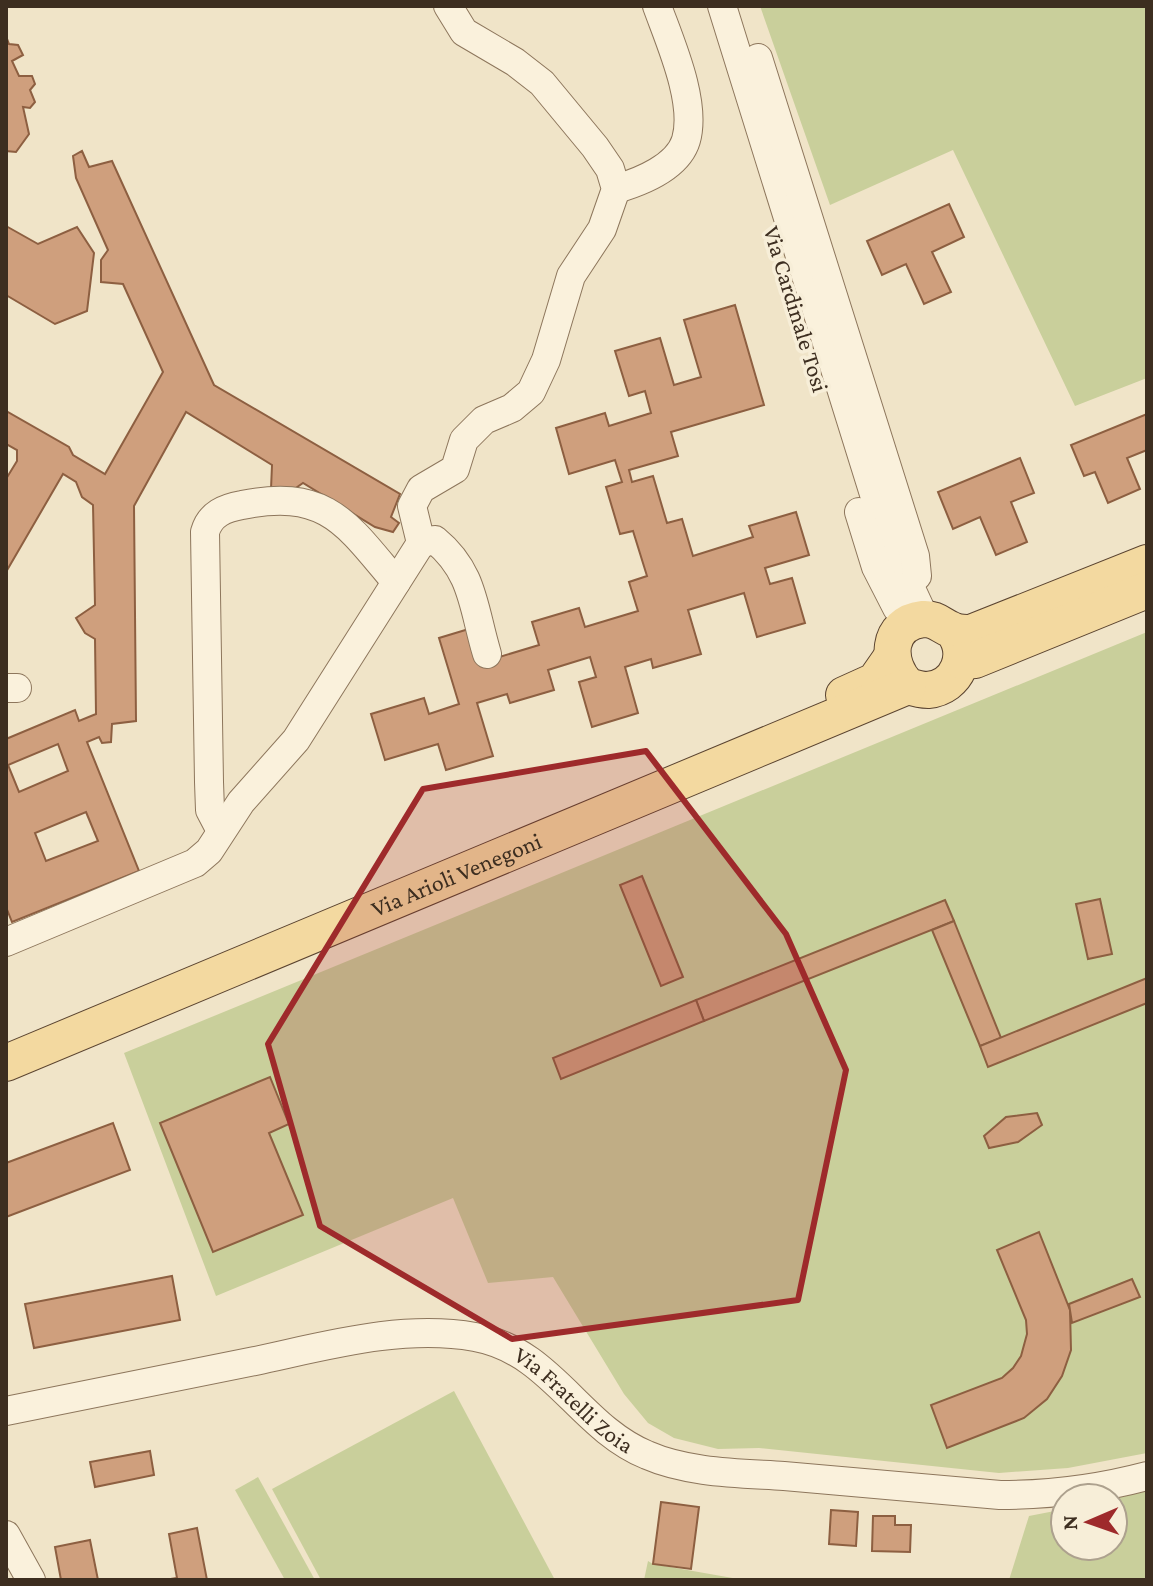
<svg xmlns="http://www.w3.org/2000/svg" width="1153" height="1586" viewBox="0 0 1153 1586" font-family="'Crimson Pro',serif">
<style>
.green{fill:#c9cf9b}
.building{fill:#cf9f7d;stroke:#8d5f41;stroke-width:2;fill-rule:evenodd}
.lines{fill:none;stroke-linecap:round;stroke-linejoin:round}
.minor-casing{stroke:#8d765c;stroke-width:30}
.major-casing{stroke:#5b4430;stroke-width:38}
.minor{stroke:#faf1dc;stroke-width:28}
.major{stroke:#f3d9a0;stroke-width:36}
.marked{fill:#9e2a2b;fill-opacity:0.2;stroke:#9e2a2b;stroke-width:6;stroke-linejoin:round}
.labels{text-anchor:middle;stroke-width:7;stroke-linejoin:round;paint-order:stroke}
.street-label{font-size:24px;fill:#3d2e20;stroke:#f7eed8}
</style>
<rect width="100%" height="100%" fill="#f0e4c8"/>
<g class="green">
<path d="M 760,6 L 1147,6 L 1147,378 L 1075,406 L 953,150 L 830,205 Z"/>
<path d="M 1147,632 L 1147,1453 L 1068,1468 L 999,1473 L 759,1448 L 718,1449 L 674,1438 L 648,1423 L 624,1394 L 553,1277 L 488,1283 L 453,1198 L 216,1296 L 124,1053 Z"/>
<path d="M 454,1391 L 555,1580 L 321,1580 L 272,1489 Z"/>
<path d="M 258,1477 L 315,1580 L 285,1580 L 235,1490 Z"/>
<path d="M 1147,1491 L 1147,1580 L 1009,1580 L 1029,1516 L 1065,1509 L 1065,1546 L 1113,1546 L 1113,1499 Z"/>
<path d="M 648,1561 L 653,1564 L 744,1580 L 644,1580 Z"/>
</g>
<g class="building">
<path d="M 6,36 L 9,44 L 18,45 L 23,55 L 12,61 L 19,76 L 32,76 L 35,84 L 30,90 L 35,102 L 30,108 L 23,107 L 29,134 L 16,152 L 6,151 Z"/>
<path d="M 82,151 L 89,167 L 112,161 L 214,385 L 400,494 L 391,517 L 399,523 L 393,532 L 375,527 L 303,483 L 293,490 L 271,489 L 272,465 L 186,412 L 134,506 L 136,721 L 112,724 L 111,742 L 102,743 L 99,737 L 87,742 L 139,871 L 12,922 L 6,907 L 6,739 L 75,710 L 79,721 L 96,714 L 95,639 L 85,633 L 76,618 L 95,605 L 93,505 L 82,497 L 76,482 L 63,474 L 6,572 L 6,479 L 17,461 L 17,450 L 6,444 L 6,411 L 69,447 L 73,455 L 105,474 L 163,372 L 123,284 L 101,282 L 101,260 L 108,250 L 76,178 L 73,156 ZM 58,744 L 68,771 L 19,792 L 8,765 ZM 86,812 L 98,841 L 46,861 L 35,833 Z"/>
<path d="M 949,204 L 964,237 L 932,252 L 951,292 L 924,304 L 906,264 L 882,275 L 867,241 Z"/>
<path d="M 6,226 L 38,244 L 77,227 L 94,253 L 87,311 L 55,324 L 6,295 Z"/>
<path d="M 735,305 L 764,405 L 671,432 L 678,456 L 629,470 L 632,482 L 653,476 L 667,523 L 682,519 L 693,556 L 753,537 L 749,526 L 796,512 L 809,555 L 765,568 L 770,584 L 792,578 L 805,623 L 757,637 L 744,593 L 688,610 L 701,654 L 653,668 L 651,659 L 625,667 L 638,713 L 592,727 L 579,682 L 596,677 L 590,657 L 548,670 L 554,690 L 510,703 L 507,694 L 477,703 L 493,756 L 446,770 L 438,744 L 385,760 L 371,714 L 424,698 L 429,714 L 459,704 L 439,638 L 472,628 L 483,662 L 539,645 L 532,622 L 579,608 L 585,627 L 638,611 L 629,582 L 647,576 L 633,531 L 620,534 L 606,487 L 622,482 L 615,460 L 569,474 L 556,428 L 605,413 L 609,426 L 651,413 L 645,391 L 629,396 L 615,351 L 660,338 L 674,385 L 701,377 L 684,320 Z"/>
<path d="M 1147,414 L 1147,450 L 1127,458 L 1140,489 L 1108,503 L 1095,472 L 1084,476 L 1071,445 Z"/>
<path d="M 1020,458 L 1034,493 L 1011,502 L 1027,542 L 996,555 L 980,517 L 953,529 L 938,492 Z"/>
<path d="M 642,876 L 683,977 L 661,986 L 620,885 Z"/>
<path d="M 1100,899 L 1112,954 L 1088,959 L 1076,904 Z"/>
<path d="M 945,900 L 954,921 L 806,980 L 798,959 Z"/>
<path d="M 954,921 L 1001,1038 L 980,1046 L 932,930 Z"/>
<path d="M 798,959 L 806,980 L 704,1021 L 696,1000 Z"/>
<path d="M 1147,978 L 1147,1003 L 988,1067 L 980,1046 Z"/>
<path d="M 696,1000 L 704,1021 L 561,1079 L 553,1058 Z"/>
<path d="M 270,1077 L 289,1124 L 269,1133 L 303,1215 L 213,1252 L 160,1123 Z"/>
<path d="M 1037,1113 L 1042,1125 L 1018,1142 L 989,1148 L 984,1136 L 1006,1117 Z"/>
<path d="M 113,1123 L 130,1170 L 6,1217 L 6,1163 Z"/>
<path d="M 1039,1232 L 1070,1310 L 1071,1350 L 1062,1376 L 1047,1399 L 1024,1418 L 947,1448 L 931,1405 L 1002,1378 L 1013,1368 L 1021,1356 L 1027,1334 L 1026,1320 L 997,1250 Z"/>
<path d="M 172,1276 L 180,1320 L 34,1348 L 25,1304 Z"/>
<path d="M 1132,1279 L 1140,1297 L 1072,1323 L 1069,1304 Z"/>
<path d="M 150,1451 L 154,1475 L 95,1487 L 90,1462 Z"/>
<path d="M 661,1502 L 699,1507 L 691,1569 L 653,1564 Z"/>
<path d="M 831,1510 L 858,1512 L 856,1546 L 829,1544 Z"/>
<path d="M 873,1516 L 895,1516 L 895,1525 L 911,1525 L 910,1552 L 872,1551 Z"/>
<path d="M 197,1528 L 207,1580 L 164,1580 L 177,1578 L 169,1534 Z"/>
<path d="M 90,1540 L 98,1580 L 61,1580 L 55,1547 Z"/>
</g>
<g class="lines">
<g class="minor-casing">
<g id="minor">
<path d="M 722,6 L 888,539 L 925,619"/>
<path d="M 758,58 L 915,556 L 917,576"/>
<path d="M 616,189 C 640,182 678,167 686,140 C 697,102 670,42 657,6"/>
<path d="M 859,512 L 876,567 L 897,608"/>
<path d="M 421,543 L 435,540 C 474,572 473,608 487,654"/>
<path d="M 6,688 L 17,688"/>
<path d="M 221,831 L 210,810 L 209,782 L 205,532 C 210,514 225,508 242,505 C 327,488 347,524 396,582"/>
<path d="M 6,942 L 195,863 L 209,851 L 241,802 L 296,740 L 421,543 L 412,506 L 421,489 L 455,469 L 464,440 L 484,420 L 512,408 L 531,392 L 546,360 L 571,276 L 602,229 L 616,189 L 610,169 L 595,147 L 542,83 L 515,62 L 464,32 L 448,6"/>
<path id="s1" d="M 6,1411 C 89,1395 172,1378 255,1361 C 326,1346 402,1324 475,1337 C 552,1351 579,1427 647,1455 C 688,1473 739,1473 784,1476 C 856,1483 928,1489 1000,1495 C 1051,1495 1098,1489 1147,1476"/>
<path d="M 6,1535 L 31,1580"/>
</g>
</g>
<g class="major-casing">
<g id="major">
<path d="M 953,631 C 971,654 958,687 928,690 C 921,690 914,688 908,686 C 885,664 886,623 923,619 C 936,618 941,626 952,630 C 958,633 965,633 971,633 L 1147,563"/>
<path d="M 962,661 L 975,660 L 1147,590"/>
<path d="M 844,695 L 875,681 L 891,658"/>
<path id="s2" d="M 6,1063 L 908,686"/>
</g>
</g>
<use href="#minor" class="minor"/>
<use href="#major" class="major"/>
</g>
<path class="marked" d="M 646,751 L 786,934 L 846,1070 L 798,1300 L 512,1339 L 320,1226 L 268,1044 L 423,789 Z"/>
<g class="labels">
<g class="street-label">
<text transform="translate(796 309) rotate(73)" y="8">Via Cardinale Tosi</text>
<text dy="8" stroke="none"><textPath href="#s2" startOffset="488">Via Arioli Venegoni</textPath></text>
<text dy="8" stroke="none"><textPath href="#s1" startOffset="596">Via Fratelli Zoia</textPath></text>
</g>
</g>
<rect width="1153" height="1586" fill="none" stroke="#3d2e20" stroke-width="16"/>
<g transform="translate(1089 1522) rotate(268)"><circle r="38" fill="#f7eed8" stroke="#ada18e" stroke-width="2"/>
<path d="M0-6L14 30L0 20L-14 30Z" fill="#9e2a2b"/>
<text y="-12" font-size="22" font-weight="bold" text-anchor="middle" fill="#3d2e20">N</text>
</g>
</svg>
